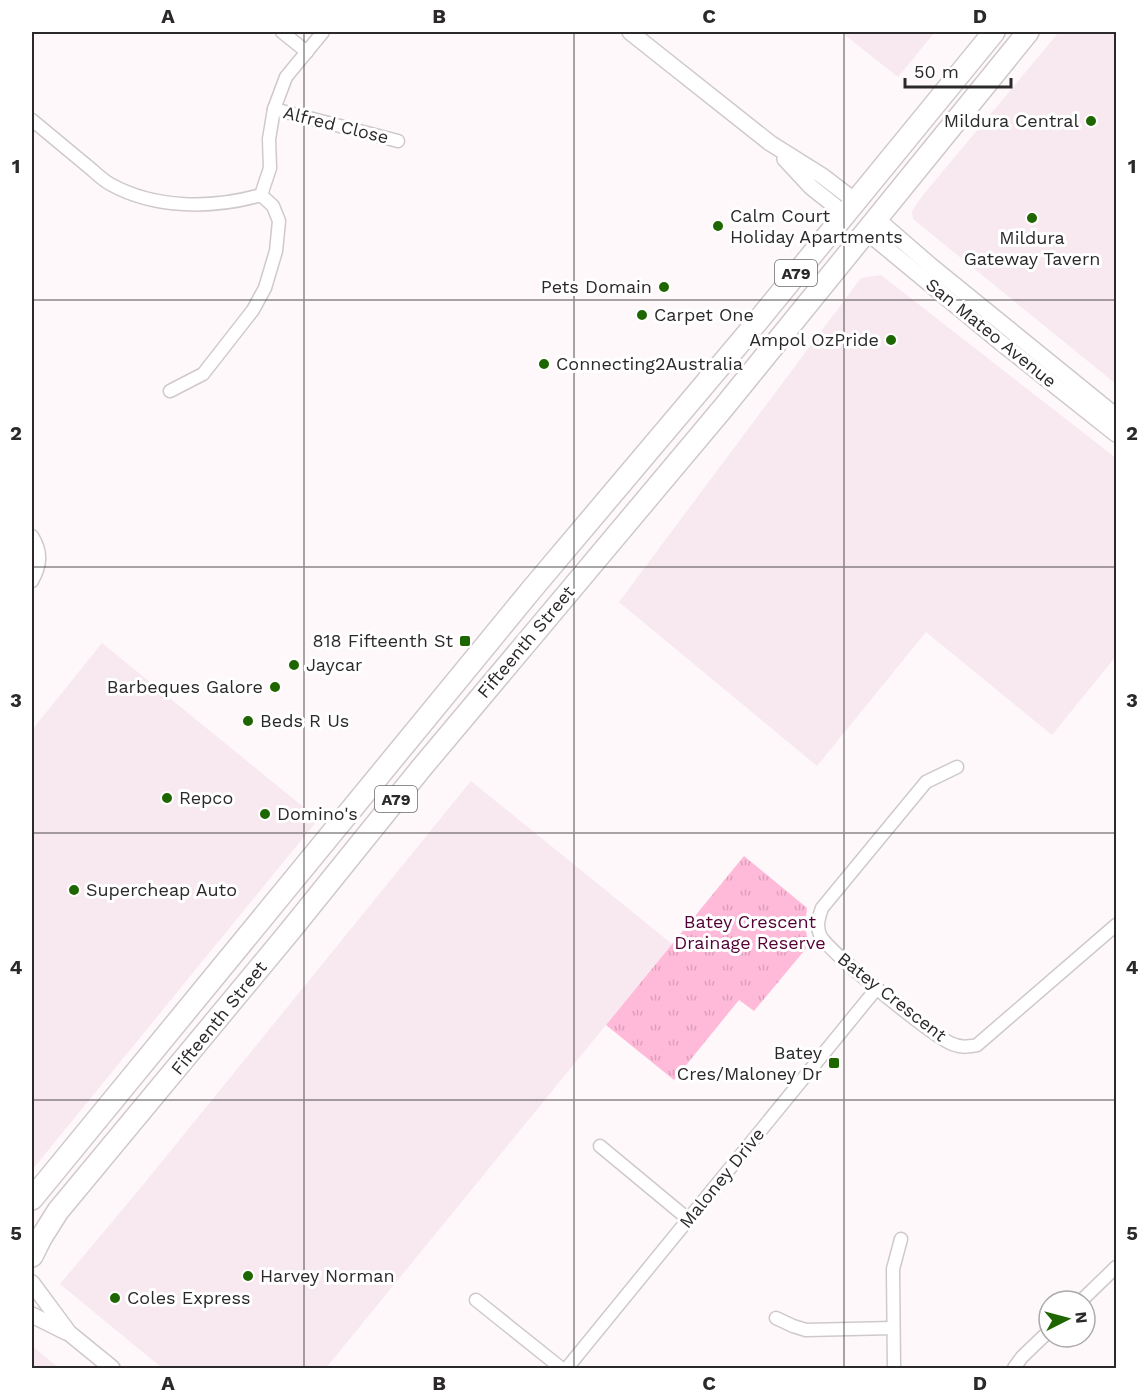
<svg xmlns="http://www.w3.org/2000/svg" width="1148" height="1400" viewBox="0 0 1148 1400" font-family="'Work Sans',sans-serif">
<style>
.built{fill:#f8e8ef}
.park{fill:url(#park-tufts)}
.lines{fill:none;stroke-linecap:round;stroke-linejoin:round}
.minor-casing{stroke:#d0c9cc;stroke-width:15}
.tertiary-casing{stroke:#d0c9cc;stroke-width:18}
.trunk-casing{stroke:#d0c9cc;stroke-width:24}
.minor{stroke:#fff;stroke-width:12}
.tertiary{stroke:#fff;stroke-width:15}
.trunk{stroke:#fff;stroke-width:21}
.grid{fill:none;stroke:#2c292a;stroke-width:1.5;stroke-opacity:0.55}
.poi-dot{fill:#1e6700;stroke:#fff;stroke-width:2}
.labels{text-anchor:middle;stroke-width:6;stroke-linejoin:round;paint-order:stroke}
.shield{fill:#fff;stroke:#6b696a;stroke-width:1.5}
.shield-label{font-size:16px;font-weight:bold;fill:#2c292a}
.poi-label{font-size:18px;fill:#2c292a;stroke:#fff;text-anchor:start}
.street-label{font-size:18px;fill:#2c292a;stroke:#fff}
.park-label{font-size:18px;fill:#530135;stroke:#fff}
.neatline{fill:none;stroke:#2c292a;stroke-width:2}
.grid-label{font-size:20px;text-anchor:middle;font-weight:bold;fill:#2c292a}
</style>
<defs>
<pattern id="park-tufts" width="24" height="20" patternUnits="userSpaceOnUse" patternTransform="scale(1.5)"><rect width="24" height="20" fill="#ffbada"/><path d="M3 7l-1-3M5 7V3M7 7l1-3M15 17l-1-3M17 17v-4M19 17l1-3" fill="none" stroke="#dba0bb"/></pattern>
</defs>
<rect width="100%" height="100%" fill="#fef8fb"/>
<g class="built">
<path d="M 841,32 L 935,32 L 898,77 Z"/>
<path d="M 1059,32 L 1116,32 L 1116,384 L 913,219 L 912,211 L 923,195 Z"/>
<path d="M 881,275 L 1116,458 L 1116,656 L 1052,735 L 926,632 L 817,766 L 619,602 L 861,278 Z"/>
<path d="M 102,643 L 312,814 L 321,816 L 32,1170 L 32,730 Z"/>
<path d="M 471,781 L 672,944 L 326,1368 L 162,1368 L 60,1284 L 138,1191 Z"/>
<path d="M 32,1346 L 59,1368 L 32,1368 Z"/>
</g>
<path class="park" d="M 744,856 L 807,908 L 805,927 L 809,945 L 754,1011 L 739,1000 L 674,1080 L 606,1025 Z"/>
<g class="lines">
<g class="minor-casing">
<g id="minor">
<path d="M 282,32 L 307,52"/>
<path d="M 274,109 L 398,141"/>
<path d="M 32,120 C 49,134 67,149 85,164 C 93,170 101,179 110,184 C 155,209 212,209 261,195 L 270,168 L 269,139 L 274,109 L 286,77 L 323,32"/>
<path d="M 170,391 L 203,374 L 253,310 L 265,288 L 276,251 L 279,221 L 273,206 L 261,195"/>
<path d="M 32,536 C 42,552 41,565 32,581"/>
<path d="M 957,767 L 926,782 L 822,908 C 819,917 816,925 820,935 C 827,951 931,1034 950,1043 C 961,1048 966,1047 977,1045 L 1116,925"/>
<path d="M 600,1146 L 688,1219"/>
<path d="M 476,1300 L 561,1368"/>
<path d="M 1081,1301 L 1116,1267"/>
<path d="M 776,1318 L 793,1326 L 806,1330 L 893,1328"/>
<path d="M 567,1368 L 877,988"/>
<path d="M 894,1368 L 893,1269 L 901,1239"/>
<path d="M 1014,1368 L 1022,1357 L 1049,1331"/>
</g>
</g>
<g class="tertiary-casing">
<g id="tertiary">
<path d="M 630,32 L 770,143 L 821,175 L 855,201"/>
<path d="M 785,159 L 811,187 L 845,214"/>
<path d="M 877,219 L 930,265 L 1116,416"/>
<path d="M 867,232 L 1000,342 L 1116,434"/>
<path d="M 32,1283 L 69,1333 L 112,1368"/>
<path d="M 32,1315 L 66,1332"/>
</g>
</g>
<g class="trunk-casing">
<g id="trunk">
<path d="M 32,1199 L 532,589 L 748,333 L 994,32"/>
<path d="M 32,1256 L 41,1238 L 58,1211 L 290,931 L 423,766 L 724,407 L 1028,32"/>
</g>
</g>
<use href="#minor" class="minor"/>
<use href="#tertiary" class="tertiary"/>
<use href="#trunk" class="trunk"/>
</g>
<path class="grid" d="M 304,32 L 304,1368M 574,32 L 574,1368M 844,32 L 844,1368M 32,300 L 1116,300M 32,567 L 1116,567M 32,833 L 1116,833M 32,1100 L 1116,1100"/>
<g class="poi-dot">
<circle cx="1091" cy="121" r="6"/>
<circle cx="1032" cy="218" r="6"/>
<circle cx="718" cy="226" r="6"/>
<circle cx="664" cy="287" r="6"/>
<circle cx="642" cy="315" r="6"/>
<circle cx="891" cy="340" r="6"/>
<circle cx="544" cy="364" r="6"/>
<rect x="459" y="635" width="12" height="12" rx="3"/>
<circle cx="294" cy="665" r="6"/>
<circle cx="275" cy="687" r="6"/>
<circle cx="248" cy="721" r="6"/>
<circle cx="167" cy="798" r="6"/>
<circle cx="265" cy="814" r="6"/>
<circle cx="74" cy="890" r="6"/>
<rect x="828" y="1057" width="12" height="12" rx="3"/>
<circle cx="248" cy="1276" r="6"/>
<circle cx="115" cy="1298" r="6"/>
</g>
<g class="labels">
<g class="shield">
<rect x="775" y="260" width="42" height="26" rx="4.5"/>
<rect x="375" y="786" width="42" height="26" rx="4.5"/>
</g>
<g class="shield-label">
<text x="796" y="279">A79</text>
<text x="396" y="805">A79</text>
</g>
<g class="poi-label">
<text x="1079" y="127" text-anchor="end">Mildura Central</text>
<text x="730" y="222">Calm Court<tspan x="730" dy="21">Holiday Apartments</tspan></text>
<text x="1032" y="244" text-anchor="middle">Mildura<tspan x="1032" dy="21">Gateway Tavern</tspan></text>
<text x="652" y="293" text-anchor="end">Pets Domain</text>
<text x="654" y="321">Carpet One</text>
<text x="879" y="346" text-anchor="end">Ampol OzPride</text>
<text x="556" y="370">Connecting2Australia</text>
<text x="453" y="647" text-anchor="end">818 Fifteenth St</text>
<text x="306" y="671">Jaycar</text>
<text x="263" y="693" text-anchor="end">Barbeques Galore</text>
<text x="260" y="727">Beds R Us</text>
<text x="179" y="804">Repco</text>
<text x="277" y="820">Domino's</text>
<text x="86" y="896">Supercheap Auto</text>
<text x="822" y="1059" text-anchor="end">Batey<tspan x="822" dy="21">Cres/Maloney Dr</tspan></text>
<text x="260" y="1282">Harvey Norman</text>
<text x="127" y="1304">Coles Express</text>
</g>
<g class="street-label">
<text transform="translate(336 125) rotate(14)" y="6">Alfred Close</text>
<text transform="translate(991 333) rotate(39)" y="6">San Mateo Avenue</text>
<text transform="translate(526 642) rotate(-50)" y="6">Fifteenth Street</text>
<text transform="translate(892 997) rotate(38)" y="6">Batey Crescent</text>
<text transform="translate(219 1018) rotate(-51)" y="6">Fifteenth Street</text>
<text transform="translate(722 1178) rotate(-51)" y="6">Maloney Drive</text>
</g>
<g class="park-label">
<text x="750" y="928">Batey Crescent<tspan x="750" dy="21">Drainage Reserve</tspan></text>
</g>
</g>
<rect width="1148" height="1400" fill="none" stroke="#ffffff" stroke-width="66"/>
<g transform="translate(1067 1319) rotate(84)"><circle r="28" fill="#ffffff" stroke="#aba9aa" stroke-width="1.5"/>
<path d="M0-4.5L10 22L0 15L-10 22Z" fill="#1e6700"/>
<text y="-9" font-size="16" font-weight="bold" text-anchor="middle" fill="#2c292a">N</text>
</g>
<path d="M905 78v9h106v-9" fill="none" stroke="#2c292a" stroke-width="3"/>
<text x="914" y="78" font-size="18" fill="#2c292a" stroke="#ffffff" stroke-width="4.5" paint-order="stroke">50 m</text>
<rect x="33" y="33" width="1082" height="1334" class="neatline"/>
<g class="grid-label">
<text x="168" y="23">A</text>
<text x="439" y="23">B</text>
<text x="709" y="23">C</text>
<text x="980" y="23">D</text>
<text x="16" y="173">1</text>
<text x="1132" y="173">1</text>
<text x="16" y="440">2</text>
<text x="1132" y="440">2</text>
<text x="16" y="707">3</text>
<text x="1132" y="707">3</text>
<text x="16" y="974">4</text>
<text x="1132" y="974">4</text>
<text x="16" y="1240">5</text>
<text x="1132" y="1240">5</text>
<text x="168" y="1390">A</text>
<text x="439" y="1390">B</text>
<text x="709" y="1390">C</text>
<text x="980" y="1390">D</text>
</g>
</svg>
